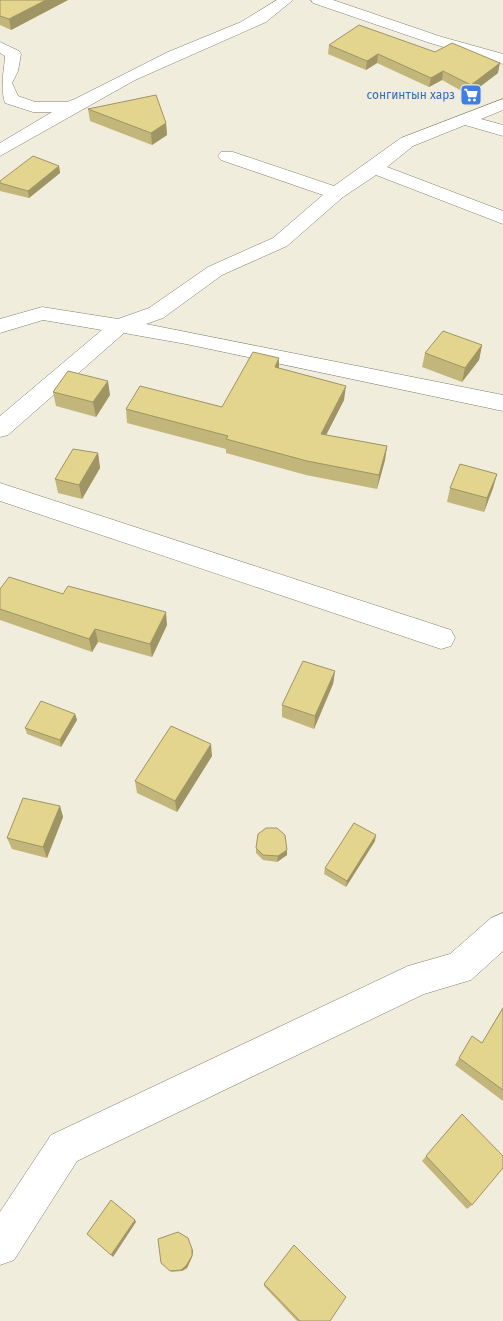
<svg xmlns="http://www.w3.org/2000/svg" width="503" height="1321" viewBox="0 0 503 1321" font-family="'Fira Sans',sans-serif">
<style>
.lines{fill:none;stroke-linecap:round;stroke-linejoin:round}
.minor-casing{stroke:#827f70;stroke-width:1}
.minor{fill:#fff;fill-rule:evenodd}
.wall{fill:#c3b67a}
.shaded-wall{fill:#9f9463}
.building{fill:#e3d48e;stroke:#9f9463}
.labels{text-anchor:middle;stroke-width:4;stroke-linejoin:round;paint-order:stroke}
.far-shop-label{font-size:12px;fill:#366cbe;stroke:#f1eddc;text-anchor:end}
</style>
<rect width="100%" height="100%" fill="#f1eddc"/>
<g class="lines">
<g class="minor-casing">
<g id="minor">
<path d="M 277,0 L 293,0 L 266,22 L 135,80 L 0,156 L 0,143 L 52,112 L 33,112 L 5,103 C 0,87 4,72 5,56 L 0,53 L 0,42 L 19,51 L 21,54 L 18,71 L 12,83 L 18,96 L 35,102 L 67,102 L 75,99 L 168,52 L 241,22 Z"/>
<path d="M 311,0 L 333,0 L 442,37 L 503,54 L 503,64 L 430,43 L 313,3 Z"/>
<path d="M 503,99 L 503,110 L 481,119 L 503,125 L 503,136 L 465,125 L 413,146 L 387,167 L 503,211 L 503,224 L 376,175 L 343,197 L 287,246 L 222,275 L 163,318 L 146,324 L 503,395 L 503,411 L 186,344 L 124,333 L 8,435 L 0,437 L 0,416 L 102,330 L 43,320 L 0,333 L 0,319 L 42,307 L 118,319 L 149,308 L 208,267 L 273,238 L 323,195 L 221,160 L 218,156 L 221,152 L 233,152 L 334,186 L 401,138 Z"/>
<path d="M 0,483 L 451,630 L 455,638 L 451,646 L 441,649 L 0,501 Z"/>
<path d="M 503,913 L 503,951 L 471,980 L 424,994 L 77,1161 L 14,1260 L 0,1265 L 0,1212 L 51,1135 L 408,966 L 450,954 L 491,918 Z"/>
</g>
</g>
<use href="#minor" class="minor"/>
</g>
<g class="wall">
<path d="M 0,0 L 68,0 L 11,30 L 0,25 Z"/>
<path d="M 329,45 L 435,52 L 498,73 L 469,95 L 442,80 L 429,87 L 377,63 L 366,70 L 328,54 Z"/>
<path d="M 88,109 L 166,123 L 167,135 L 152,145 L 90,121 Z"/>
<path d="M 59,166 L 60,173 L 29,198 L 0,191 L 0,181 Z"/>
<path d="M 482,345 L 479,360 L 462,382 L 422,367 L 425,353 Z"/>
<path d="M 279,358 L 279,368 L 344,400 L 326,435 L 387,446 L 385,460 L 377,489 L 306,475 L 226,453 L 226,449 L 127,423 L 126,409 L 222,407 Z"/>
<path d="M 53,392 L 110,395 L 96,417 L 56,406 Z"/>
<path d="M 98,453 L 100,468 L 82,499 L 58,493 L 55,479 Z"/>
<path d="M 497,474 L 493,488 L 484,512 L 447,502 L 450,488 Z"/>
<path d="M 0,589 L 167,625 L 152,657 L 98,642 L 92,652 L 0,620 Z"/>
<path d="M 335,671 L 333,684 L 314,729 L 282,717 L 282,705 Z"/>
<path d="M 75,714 L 77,720 L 61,747 L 27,734 L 25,728 Z"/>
<path d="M 212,756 L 177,812 L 137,793 L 135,781 Z"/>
<path d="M 60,806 L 63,817 L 47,858 L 12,849 L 7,838 Z"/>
<path d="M 375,841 L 346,887 L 324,874 L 325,868 Z"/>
<path d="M 256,848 L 287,855 L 277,862 L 263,860 L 256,853 Z"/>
<path d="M 503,1007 L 503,1101 L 455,1065 L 472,1036 L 482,1043 Z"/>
<path d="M 462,1114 L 472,1205 L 467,1209 L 422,1161 Z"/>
<path d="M 193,1251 L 192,1257 L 187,1268 L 182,1271 L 172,1272 L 161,1263 Z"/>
<path d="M 264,1284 L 330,1321 L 297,1321 L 264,1286 Z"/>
</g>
<g class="shaded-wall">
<path d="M 46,0 L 68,0 L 11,30 L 9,19 Z"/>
<path d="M 378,54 L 377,63 L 366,70 L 367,61 Z"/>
<path d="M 500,63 L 498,73 L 469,95 L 471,85 Z"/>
<path d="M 443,71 L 442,80 L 429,87 L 431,78 Z"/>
<path d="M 166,123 L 167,135 L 152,145 L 151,133 Z"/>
<path d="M 59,166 L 60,173 L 29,198 L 28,191 Z"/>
<path d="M 482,345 L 479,360 L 462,382 L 465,368 Z"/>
<path d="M 279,358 L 279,372 L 275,367 Z"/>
<path d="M 108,381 L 110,395 L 96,417 L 93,402 Z"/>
<path d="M 346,386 L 344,400 L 320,447 L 321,434 Z"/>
<path d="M 387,446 L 385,460 L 377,489 L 379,475 Z"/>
<path d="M 98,453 L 100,468 L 82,499 L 79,485 Z"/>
<path d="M 497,474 L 493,488 L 484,512 L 487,498 Z"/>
<path d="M 166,612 L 167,625 L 152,657 L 150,644 Z"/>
<path d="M 95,629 L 98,642 L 92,652 L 89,639 Z"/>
<path d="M 335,671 L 333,684 L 314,729 L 315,716 Z"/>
<path d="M 75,714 L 77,720 L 61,747 L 60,740 Z"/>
<path d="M 211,744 L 212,756 L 177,812 L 175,801 Z"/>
<path d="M 60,806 L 63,817 L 47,858 L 43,847 Z"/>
<path d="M 376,835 L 375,841 L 346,887 L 347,881 Z"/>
<path d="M 287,850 L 287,855 L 277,862 L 278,856 Z"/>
<path d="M 135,1220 L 136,1222 L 113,1257 L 111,1255 Z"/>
<path d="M 188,1238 L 193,1251 L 192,1257 L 187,1268 L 182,1271 L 181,1270 Z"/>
</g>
<g class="building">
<path d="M 0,0 L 46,0 L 9,19 L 0,16 Z"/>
<path d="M 359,25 L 435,52 L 452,43 L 500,63 L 471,85 L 443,71 L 431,78 L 378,54 L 367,61 L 329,45 Z"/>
<path d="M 156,95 L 166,123 L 151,133 L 88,109 Z"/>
<path d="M 33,156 L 59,166 L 28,191 L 0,183 L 0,181 Z"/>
<path d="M 443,331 L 482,345 L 465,368 L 425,353 Z"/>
<path d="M 253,352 L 279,358 L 275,367 L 346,386 L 321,434 L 387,446 L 379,475 L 307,461 L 226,439 L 228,436 L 126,409 L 140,386 L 222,407 Z"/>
<path d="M 68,371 L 108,381 L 93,402 L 53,392 Z"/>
<path d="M 73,449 L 98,453 L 79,485 L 55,479 Z"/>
<path d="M 460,464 L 497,474 L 487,498 L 450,488 Z"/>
<path d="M 9,577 L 63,594 L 68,586 L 166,612 L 150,644 L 95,629 L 89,639 L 0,609 L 0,589 Z"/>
<path d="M 303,661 L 335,671 L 315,716 L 282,705 Z"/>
<path d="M 41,701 L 75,714 L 60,740 L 25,728 Z"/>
<path d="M 171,726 L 211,744 L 175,801 L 135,781 Z"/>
<path d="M 23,798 L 60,806 L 43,847 L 7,838 Z"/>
<path d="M 354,823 L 376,835 L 347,881 L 325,868 Z"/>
<path d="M 266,828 L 277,828 L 285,835 L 287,850 L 278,856 L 263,855 L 256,848 L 258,834 Z"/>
<path d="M 503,1008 L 503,1090 L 459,1058 L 472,1036 L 482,1043 Z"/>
<path d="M 462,1114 L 503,1156 L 503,1168 L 472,1205 L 426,1156 Z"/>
<path d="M 111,1200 L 135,1220 L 111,1255 L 87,1234 Z"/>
<path d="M 178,1232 L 188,1238 L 192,1249 L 192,1256 L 186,1266 L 181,1270 L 170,1271 L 161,1263 L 158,1239 Z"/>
<path d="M 294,1245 L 346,1297 L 330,1321 L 300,1321 L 264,1284 Z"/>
</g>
<defs>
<g id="supermarket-square" transform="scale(1.125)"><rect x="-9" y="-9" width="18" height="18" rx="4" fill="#3f7fe0" stroke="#f1eddc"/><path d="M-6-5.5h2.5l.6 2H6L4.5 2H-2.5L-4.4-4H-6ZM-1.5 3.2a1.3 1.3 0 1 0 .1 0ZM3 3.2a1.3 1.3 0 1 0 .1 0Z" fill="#fff"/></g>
</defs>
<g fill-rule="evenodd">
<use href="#supermarket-square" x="471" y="95"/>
</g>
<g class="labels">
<g class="far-shop-label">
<text x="455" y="99">сонгинтын харз</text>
</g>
</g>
</svg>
